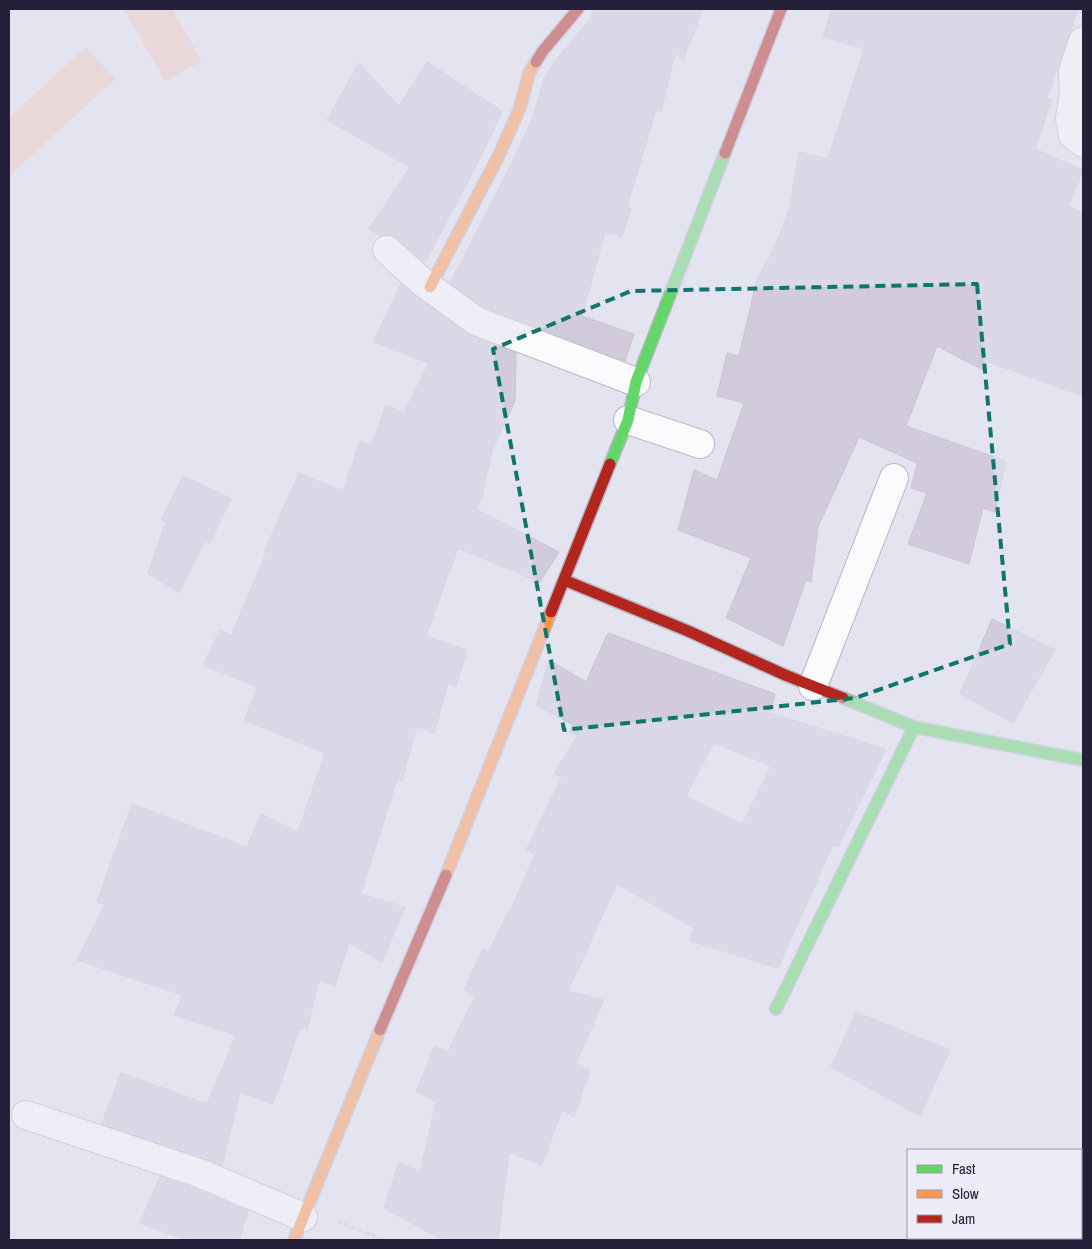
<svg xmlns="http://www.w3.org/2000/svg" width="1092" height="1249" viewBox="0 0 1092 1249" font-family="'Archivo Narrow',sans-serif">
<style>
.green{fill:#edcabc}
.building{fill:#d1cbdc;stroke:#cac4d4;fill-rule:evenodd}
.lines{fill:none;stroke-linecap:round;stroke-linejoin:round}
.street-casing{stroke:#b9b6c7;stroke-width:30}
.fast-casing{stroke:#b9b6c7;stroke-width:14}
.slow-casing{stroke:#b9b6c7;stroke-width:14}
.jam-casing{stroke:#b9b6c7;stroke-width:14}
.path{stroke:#d2d1d6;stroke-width:3;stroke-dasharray:5 2.5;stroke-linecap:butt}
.street{stroke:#fbfbfd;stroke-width:28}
.fast{stroke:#63d668;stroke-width:11}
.slow{stroke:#ff974d;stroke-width:11}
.jam{stroke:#b3261e;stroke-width:11}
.marked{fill:none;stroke:#0f766e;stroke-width:4;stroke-dasharray:10 6;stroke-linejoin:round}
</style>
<rect width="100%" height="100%" fill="#e4e3f0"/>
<g class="green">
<path d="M 124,9 L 172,9 L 202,61 L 165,81 Z"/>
<path d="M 86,47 L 115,79 L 9,176 L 9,118 Z"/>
</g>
<g class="building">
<path d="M 593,9 L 703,9 L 683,60 L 675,53 L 661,111 L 656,110 L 627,207 L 631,209 L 622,237 L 605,232 L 582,316 L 634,334 L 625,361 L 484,307 L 450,283 L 512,163 L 534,114 L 544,79 L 555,61 L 590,19 Z"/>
<path d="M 832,9 L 1078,9 L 1047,98 L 1052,100 L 1035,149 L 1083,170 L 1068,206 L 1083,213 L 1083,396 L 986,361 L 983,370 L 937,346 L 906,426 L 1006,461 L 995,512 L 983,508 L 969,564 L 908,544 L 927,493 L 911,488 L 917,463 L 859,437 L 818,527 L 811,582 L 806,580 L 783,646 L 726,618 L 751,558 L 678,530 L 694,470 L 717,480 L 744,403 L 717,396 L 727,353 L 739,356 L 757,279 L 775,247 L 790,207 L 799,152 L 828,159 L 864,49 L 823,36 Z"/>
<path d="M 427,62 L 502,111 L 484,150 L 425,263 L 397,238 L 390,235 L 381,236 L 369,229 L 410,167 L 327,120 L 359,63 L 399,106 Z"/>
<path d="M 401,284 L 467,334 L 516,353 L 515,401 L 492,451 L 482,496 L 476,509 L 559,552 L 540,582 L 458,548 L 426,636 L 467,650 L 456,686 L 448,683 L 434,733 L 417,726 L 402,781 L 397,779 L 361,894 L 405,907 L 382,962 L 349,943 L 335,986 L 319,980 L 307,1030 L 300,1028 L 273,1104 L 240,1092 L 222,1166 L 102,1124 L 121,1073 L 207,1104 L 236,1035 L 174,1015 L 183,995 L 77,960 L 105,905 L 97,902 L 132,804 L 247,847 L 261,814 L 298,832 L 325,753 L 244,720 L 258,687 L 203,665 L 220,630 L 231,636 L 266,553 L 264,552 L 299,473 L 343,491 L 360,441 L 371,446 L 386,405 L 404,413 L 429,363 L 373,342 Z"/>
<path d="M 183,476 L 231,499 L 210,543 L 205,541 L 179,593 L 148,573 L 166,522 L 161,520 Z"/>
<path d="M 992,619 L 1055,650 L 1013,723 L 960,694 Z"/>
<path d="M 608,633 L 775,694 L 770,713 L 886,749 L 838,847 L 833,845 L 778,968 L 690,941 L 694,928 L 617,884 L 568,991 L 604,1000 L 576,1063 L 590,1070 L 574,1117 L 562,1109 L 542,1165 L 509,1152 L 498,1240 L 443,1240 L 384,1208 L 399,1162 L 420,1172 L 436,1102 L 416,1091 L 435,1046 L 448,1052 L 475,997 L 464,990 L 483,949 L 489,952 L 507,913 L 509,914 L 535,854 L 526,850 L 562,777 L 554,774 L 577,736 L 569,732 L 573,725 L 536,705 L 549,660 L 586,682 ZM 714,743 L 771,766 L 742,824 L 686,796 Z"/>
<path d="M 856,1012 L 950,1050 L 920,1116 L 831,1067 Z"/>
<path d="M 160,1176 L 196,1189 L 248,1211 L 239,1240 L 187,1240 L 140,1223 Z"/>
</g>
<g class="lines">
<g class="street-casing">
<g id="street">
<path d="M 1083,41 L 1073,71 L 1074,95 L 1070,118 L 1073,135 L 1083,143"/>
<path d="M 387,250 L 421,281 L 476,321 L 636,382"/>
<path d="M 628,420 L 700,444"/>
<path d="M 813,686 L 894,478"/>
<path d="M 26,1115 L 202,1174 L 303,1217"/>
</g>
</g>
<g class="fast-casing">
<g id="fast">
<path d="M 610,464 L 628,420 L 636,382 L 725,153"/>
<path d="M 843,698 L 914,727 L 1083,760"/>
<path d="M 776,1009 L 914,727"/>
</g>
</g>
<g class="slow-casing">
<g id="slow">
<path d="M 430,287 L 498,157 L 520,108 L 529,73 L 536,62"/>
<path d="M 446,875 L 551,612"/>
<path d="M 294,1240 L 380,1030"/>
</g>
</g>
<g class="jam-casing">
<g id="jam">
<path d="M 536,62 L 542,52 L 578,9"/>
<path d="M 725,153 L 781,9"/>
<path d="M 564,580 L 688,631 L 785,675 L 843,698"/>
<path d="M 551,612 L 610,464"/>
<path d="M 380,1030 L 446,875"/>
</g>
</g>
<path class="path" d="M 337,1221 L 385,1240"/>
<use href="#street" class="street"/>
<use href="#fast" class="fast"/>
<use href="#slow" class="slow"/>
<use href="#jam" class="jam"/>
</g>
<path d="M0 0H1092V1249H0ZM 977,284 L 1010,644 L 855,698 L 564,730 L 493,349 L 631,291 Z" fill="#e4e3f0" fill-opacity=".55" fill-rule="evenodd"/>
<path class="marked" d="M 977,284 L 1010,644 L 855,698 L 564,730 L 493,349 L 631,291 Z"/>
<rect width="1092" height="1249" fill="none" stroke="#242037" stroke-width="20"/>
<rect x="907" y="1149" width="175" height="90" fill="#edecf8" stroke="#9d9aab"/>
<rect x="917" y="1165" width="25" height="8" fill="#63d668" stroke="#9d9aab"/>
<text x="952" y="1174" font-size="15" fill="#242037">Fast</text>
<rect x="917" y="1190" width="25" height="8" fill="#ff974d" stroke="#9d9aab"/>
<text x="952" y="1199" font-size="15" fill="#242037">Slow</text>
<rect x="917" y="1215" width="25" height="8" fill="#b3261e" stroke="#9d9aab"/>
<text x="952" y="1224" font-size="15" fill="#242037">Jam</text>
</svg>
